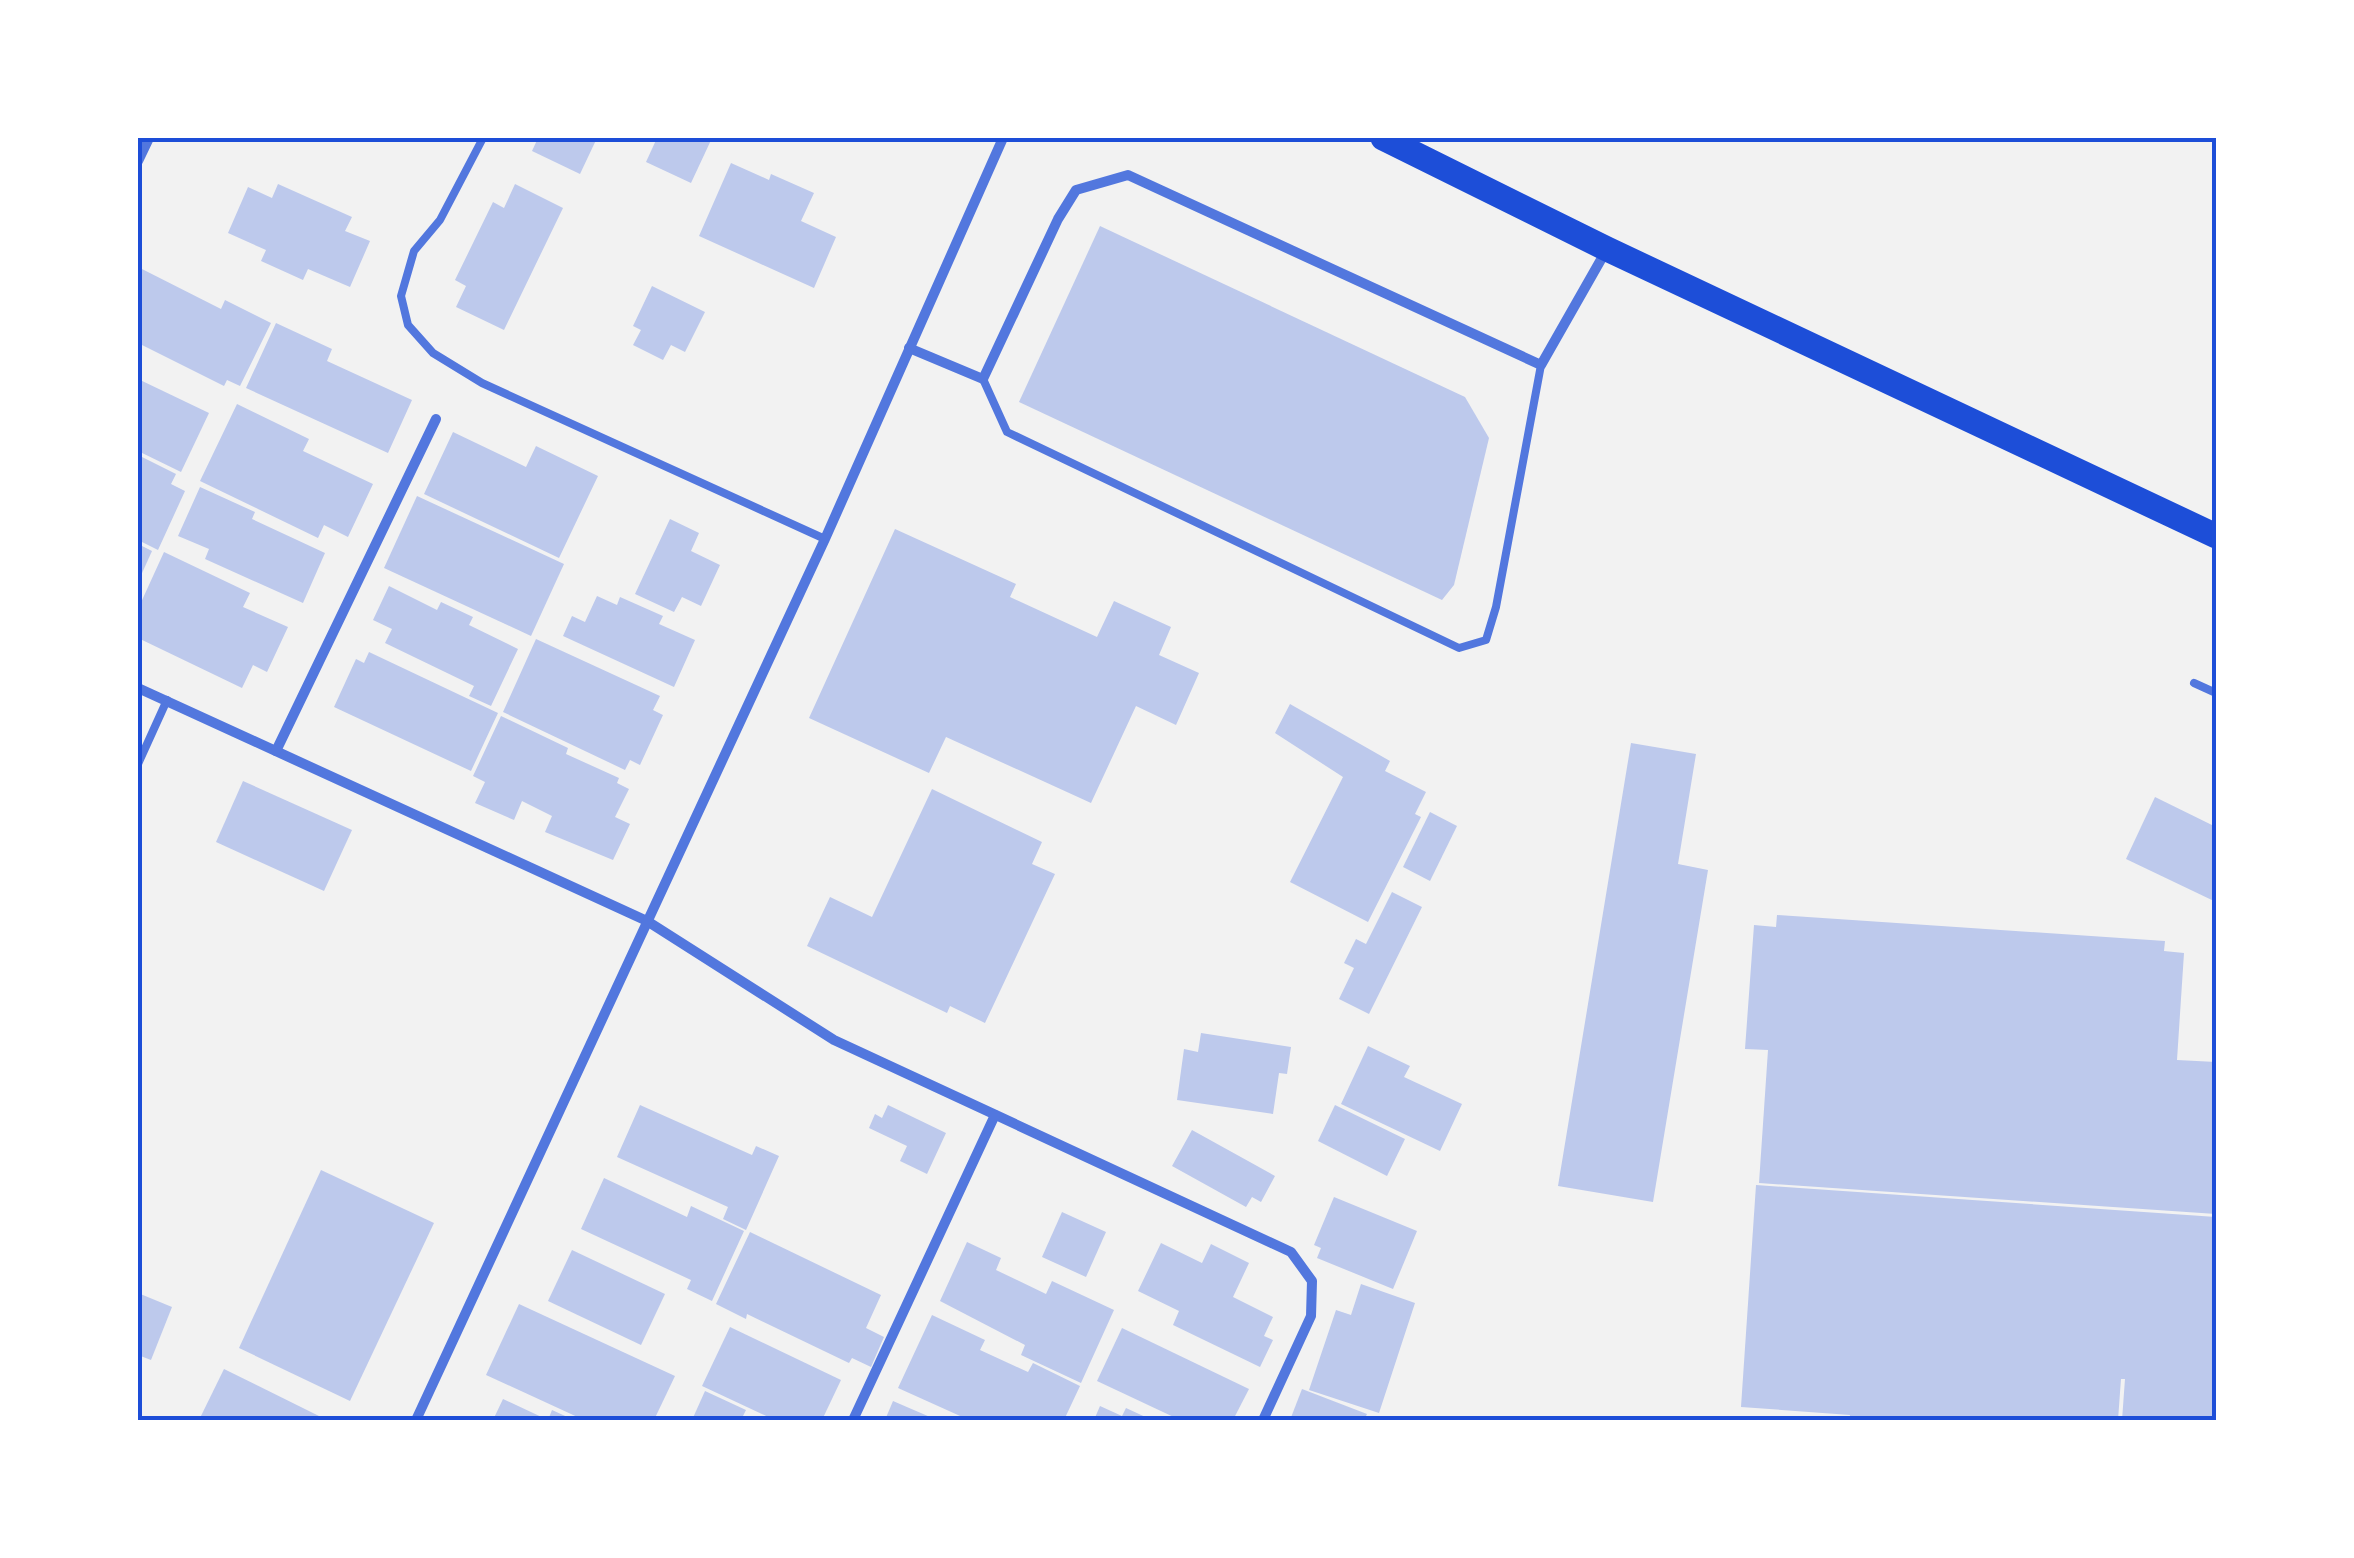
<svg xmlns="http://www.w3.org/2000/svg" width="2354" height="1558" viewBox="0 0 2354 1558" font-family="Rubik,sans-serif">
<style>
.building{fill:#bdc9ec}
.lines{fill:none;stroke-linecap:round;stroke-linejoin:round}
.service{stroke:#5277de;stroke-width:8}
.minor{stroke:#5277de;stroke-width:10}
.primary{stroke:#1d4ed8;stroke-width:25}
.neatline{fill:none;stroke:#1d4ed8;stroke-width:4}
</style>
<rect width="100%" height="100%" fill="#f2f2f2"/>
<g class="building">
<path d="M 538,138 L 597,138 L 580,174 L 532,151 Z"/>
<path d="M 657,138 L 712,138 L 691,183 L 646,162 Z"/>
<path d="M 731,163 L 769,180 L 771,174 L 814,193 L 801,221 L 836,237 L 814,288 L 699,236 Z"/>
<path d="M 278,184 L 352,217 L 345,231 L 370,241 L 350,287 L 308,269 L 303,280 L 261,261 L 266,250 L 228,233 L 248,187 L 272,198 Z"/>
<path d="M 515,184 L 563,208 L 504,330 L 456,307 L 466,286 L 455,280 L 493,202 L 504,208 Z"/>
<path d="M 1100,226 L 1465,397 L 1489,438 L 1454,585 L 1442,600 L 1019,402 Z"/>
<path d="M 138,267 L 221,309 L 225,300 L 271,323 L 240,386 L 227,380 L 224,386 L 138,343 Z"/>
<path d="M 652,286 L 705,312 L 685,352 L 671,345 L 663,360 L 633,345 L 641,330 L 633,326 Z"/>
<path d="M 276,323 L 332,349 L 327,361 L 412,400 L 388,453 L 246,388 Z"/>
<path d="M 138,379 L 209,413 L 181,472 L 138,451 Z"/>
<path d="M 237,404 L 309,439 L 303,451 L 373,484 L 348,537 L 324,525 L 318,538 L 200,481 Z"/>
<path d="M 453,432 L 526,467 L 536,446 L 598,476 L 559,558 L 424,494 Z"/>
<path d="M 138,455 L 176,474 L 171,484 L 185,491 L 158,550 L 138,540 Z"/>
<path d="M 200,487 L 255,512 L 252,519 L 325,553 L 303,603 L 205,559 L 209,549 L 178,536 Z"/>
<path d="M 417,496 L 564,564 L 531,636 L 384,568 Z"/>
<path d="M 670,519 L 699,533 L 691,551 L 720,565 L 701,606 L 682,597 L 674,612 L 635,594 Z"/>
<path d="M 895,529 L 1016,584 L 1010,597 L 1097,637 L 1114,601 L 1171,627 L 1159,655 L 1199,673 L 1176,725 L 1136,706 L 1091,803 L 946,737 L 929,773 L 809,718 Z"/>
<path d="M 138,544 L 152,551 L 138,582 Z"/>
<path d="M 164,552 L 250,593 L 243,607 L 288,627 L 267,672 L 253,665 L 242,688 L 138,638 L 138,609 Z"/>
<path d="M 389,586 L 437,610 L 441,602 L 473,617 L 469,625 L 518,649 L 491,706 L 469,696 L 474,686 L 385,643 L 392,629 L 373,620 Z"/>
<path d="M 597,596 L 617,605 L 620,597 L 663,616 L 659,624 L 695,640 L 674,687 L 563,636 L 572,616 L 585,622 Z"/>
<path d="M 536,639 L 660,696 L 653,710 L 663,715 L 640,765 L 630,760 L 625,770 L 503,712 Z"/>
<path d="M 369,652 L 498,713 L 471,771 L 334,707 L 356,659 L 364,663 Z"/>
<path d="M 1290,704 L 1390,761 L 1385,771 L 1426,792 L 1415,814 L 1421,817 L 1368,922 L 1290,882 L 1343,777 L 1275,733 Z"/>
<path d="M 501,716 L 568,748 L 566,754 L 619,778 L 617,783 L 629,789 L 615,817 L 630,824 L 613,860 L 545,832 L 552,816 L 522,801 L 514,820 L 475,803 L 485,782 L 473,776 Z"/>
<path d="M 1631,743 L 1696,754 L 1678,864 L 1708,870 L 1653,1202 L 1558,1186 Z"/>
<path d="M 243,781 L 352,830 L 324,891 L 216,842 Z"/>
<path d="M 932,789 L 1042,842 L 1032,864 L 1055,874 L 985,1023 L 950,1006 L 947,1013 L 807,946 L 830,897 L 872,917 Z"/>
<path d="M 2155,797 L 2216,827 L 2216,902 L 2126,859 Z"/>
<path d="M 1430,812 L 1457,826 L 1430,881 L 1403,867 Z"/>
<path d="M 1392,892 L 1422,907 L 1369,1014 L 1339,999 L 1354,968 L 1344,963 L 1356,939 L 1366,944 Z"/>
<path d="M 1777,915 L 2165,941 L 2164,951 L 2184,953 L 2177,1060 L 2216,1062 L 2216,1214 L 1759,1183 L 1768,1050 L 1745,1049 L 1754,925 L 1776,927 Z"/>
<path d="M 1201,1033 L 1291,1047 L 1287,1074 L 1279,1073 L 1273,1114 L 1177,1100 L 1184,1049 L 1198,1052 Z"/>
<path d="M 1368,1046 L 1410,1066 L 1404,1077 L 1462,1104 L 1440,1151 L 1341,1104 Z"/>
<path d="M 640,1105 L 752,1155 L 756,1146 L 779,1156 L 746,1230 L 723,1219 L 728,1207 L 617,1157 Z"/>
<path d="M 888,1105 L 946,1133 L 927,1174 L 900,1161 L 907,1146 L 869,1128 L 875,1114 L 882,1118 Z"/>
<path d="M 1335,1105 L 1405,1139 L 1387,1176 L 1318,1141 Z"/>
<path d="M 1192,1130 L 1275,1176 L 1261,1202 L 1252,1197 L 1246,1207 L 1172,1166 Z"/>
<path d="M 321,1170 L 434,1223 L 350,1401 L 239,1348 Z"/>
<path d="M 604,1178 L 687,1217 L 691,1206 L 744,1231 L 712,1301 L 687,1289 L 691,1280 L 581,1229 Z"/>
<path d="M 1756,1185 L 2216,1217 L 2216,1420 L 2122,1420 L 2125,1379 L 2121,1379 L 2118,1420 L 1849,1420 L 1850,1415 L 1741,1407 Z"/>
<path d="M 1334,1197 L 1417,1231 L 1393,1289 L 1317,1258 L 1321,1248 L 1314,1245 Z"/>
<path d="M 1062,1212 L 1106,1232 L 1086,1277 L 1042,1257 Z"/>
<path d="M 750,1232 L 881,1295 L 866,1328 L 884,1337 L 871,1367 L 852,1358 L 849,1363 L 747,1314 L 746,1319 L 716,1304 Z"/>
<path d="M 967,1242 L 1001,1258 L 996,1270 L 1046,1294 L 1052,1281 L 1114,1310 L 1081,1383 L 1021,1355 L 1025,1345 L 940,1301 Z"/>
<path d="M 1161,1243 L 1202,1263 L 1211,1244 L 1249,1263 L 1233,1297 L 1273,1317 L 1264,1336 L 1273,1340 L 1260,1367 L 1173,1325 L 1179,1311 L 1138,1291 Z"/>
<path d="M 572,1250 L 665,1294 L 641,1345 L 548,1301 Z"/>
<path d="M 1361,1284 L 1415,1303 L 1379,1413 L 1309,1390 L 1336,1310 L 1351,1315 Z"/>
<path d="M 138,1293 L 172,1307 L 151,1360 L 138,1355 Z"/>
<path d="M 519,1304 L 675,1376 L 654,1420 L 584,1420 L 486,1375 Z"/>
<path d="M 932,1315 L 985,1340 L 980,1350 L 1028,1372 L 1033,1363 L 1080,1386 L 1064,1420 L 969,1420 L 898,1388 Z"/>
<path d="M 730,1327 L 841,1380 L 822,1420 L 775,1420 L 702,1386 Z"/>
<path d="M 1122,1328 L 1249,1389 L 1233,1420 L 1180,1420 L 1097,1381 Z"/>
<path d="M 224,1369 L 319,1416 L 317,1420 L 199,1420 Z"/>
<path d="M 1302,1389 L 1367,1414 L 1364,1420 L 1290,1420 Z"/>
<path d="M 705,1391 L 746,1410 L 741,1420 L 692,1420 Z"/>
<path d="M 503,1399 L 548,1420 L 552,1410 L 574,1420 L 493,1420 Z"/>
<path d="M 893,1401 L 937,1420 L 885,1420 Z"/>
<path d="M 1100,1406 L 1122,1416 L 1126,1408 L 1152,1420 L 1094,1420 Z"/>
</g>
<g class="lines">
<g class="service">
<path d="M 483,138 L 440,220 L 414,251 L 401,296 L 408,325 L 433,353 L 482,383 L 825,539"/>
<path d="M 983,379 L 1007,432 L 1459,648 L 1486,640 L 1496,607 L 1541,365"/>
<path d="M 2194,683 L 2216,693"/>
<path d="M 138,764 L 167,700"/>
</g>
<g class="minor">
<path d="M 138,161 L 149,138"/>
<path d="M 909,348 L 983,379 L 1058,219 L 1076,190 L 1128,175 L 1541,365 L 1607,249"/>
<path d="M 138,688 L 647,921 L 834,1040 L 1291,1252 L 1312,1281 L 1311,1316 L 1263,1420"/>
<path d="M 276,751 L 436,419"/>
<path d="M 416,1420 L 825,539 L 1003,138"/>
<path d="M 853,1420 L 995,1115"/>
</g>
<path class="primary" d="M 1383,138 L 1607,249 L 2216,536"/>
</g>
<rect width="2354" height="1558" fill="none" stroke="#ffffff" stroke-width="280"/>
<rect x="140" y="140" width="2074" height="1278" class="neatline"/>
</svg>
